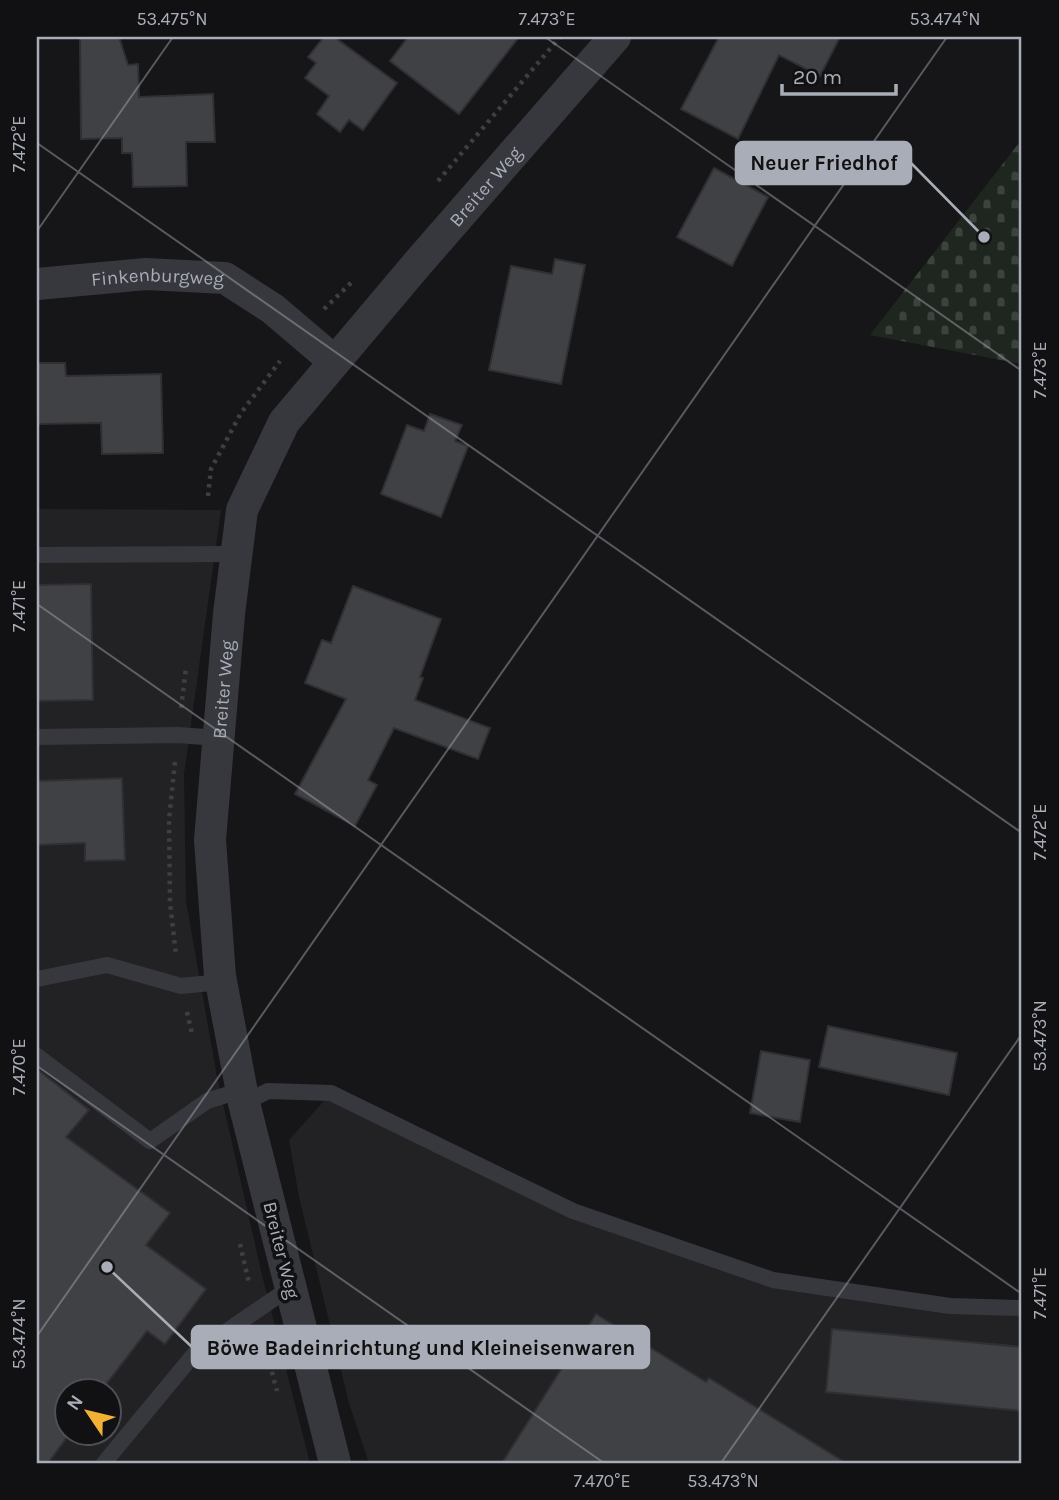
<svg xmlns="http://www.w3.org/2000/svg" width="1059" height="1500" viewBox="0 0 1059 1500" font-family="Karla,sans-serif">
<style>
.built{fill:#222225;fill-rule:evenodd}
.cemetery{fill:url(#cemetery-stones)}
.building{fill:#404145;stroke:#303034;stroke-width:2}
.lines{fill:none;stroke-linecap:round;stroke-linejoin:round}
.path{stroke:#3d3f44;stroke-width:4.5;stroke-dasharray:3.5 5;stroke-linecap:butt}
.service{stroke:#37383d;stroke-width:16}
.minor{stroke:#37383d;stroke-width:32}
.ticks{fill:none;stroke:#a8adb8;stroke-width:2;stroke-opacity:0.45}
.labels{text-anchor:middle;stroke-width:7;stroke-linejoin:round;paint-order:stroke}
.street-label{font-size:19px;fill:#a8adb8;stroke:#111113}
.leader{fill:none;stroke:#a8adb8;stroke-width:2.5}
.callout-dot{fill:#a8adb8;stroke:#111113;stroke-width:2.5}
.callout{fill:#a8adb8;stroke:#a8adb8;stroke-width:2.5}
.callout-label{font-size:21px;text-anchor:middle;font-weight:bold;fill:#111}
.neatline{fill:none;stroke:#a8adb8;stroke-width:2.5}
.ticks-label{font-size:18px;text-anchor:middle;fill:#a8adb8}
</style>
<defs>
<pattern id="cemetery-stones" width="16" height="16" patternUnits="userSpaceOnUse" patternTransform="scale(1.75)"><rect width="16" height="16" fill="#1e261f"/><path d="M2 7V4a2 2 0 0 1 4 0v3zM10 15v-3a2 2 0 0 1 4 0v3z" fill="#3c433d"/></pattern>
</defs>
<rect width="100%" height="100%" fill="#161618"/>
<g class="built">
<path d="M 37,509 L 221,510 L 184,774 L 186,901 L 217,1077 L 262,1275 L 310,1463 L 37,1463 ZM 66,1392 L 108,1392 L 108,1434 L 66,1434 Z"/>
<path d="M 331,1093 L 566,1214 L 773,1280 L 1022,1308 L 1022,1463 L 369,1463 L 349,1403 L 299,1197 L 289,1140 Z"/>
</g>
<path class="cemetery" d="M 1022,139 L 1022,364 L 870,335 Z"/>
<g class="building">
<path d="M 80,37 L 119,37 L 128,65 L 138,64 L 139,97 L 213,94 L 215,142 L 186,142 L 187,186 L 133,187 L 132,153 L 122,153 L 122,138 L 81,139 Z"/>
<path d="M 324,37 L 334,37 L 397,83 L 363,130 L 349,120 L 340,132 L 317,114 L 329,96 L 305,78 L 316,63 L 308,57 Z"/>
<path d="M 408,37 L 519,37 L 459,114 L 390,61 Z"/>
<path d="M 719,37 L 840,37 L 820,76 L 779,55 L 738,139 L 681,109 Z"/>
<path d="M 714,168 L 768,197 L 732,266 L 677,237 Z"/>
<path d="M 555,259 L 585,265 L 561,384 L 489,370 L 511,266 L 552,274 Z"/>
<path d="M 37,363 L 65,363 L 66,376 L 161,374 L 163,453 L 102,454 L 101,423 L 37,424 Z"/>
<path d="M 430,414 L 462,425 L 455,441 L 468,446 L 441,517 L 381,494 L 407,425 L 424,431 Z"/>
<path d="M 91,584 L 93,700 L 37,701 L 37,585 Z"/>
<path d="M 353,586 L 441,619 L 420,677 L 423,678 L 415,700 L 490,728 L 478,759 L 394,728 L 368,780 L 377,785 L 355,826 L 295,794 L 346,699 L 305,683 L 322,640 L 331,643 Z"/>
<path d="M 122,778 L 125,860 L 85,861 L 85,843 L 37,845 L 37,781 Z"/>
<path d="M 828,1026 L 957,1053 L 949,1095 L 819,1067 Z"/>
<path d="M 761,1051 L 810,1060 L 800,1122 L 750,1113 Z"/>
<path d="M 37,1069 L 89,1110 L 66,1137 L 170,1213 L 146,1245 L 206,1289 L 165,1344 L 147,1331 L 101,1391 L 66,1391 L 66,1433 L 70,1433 L 48,1463 L 37,1463 Z"/>
<path d="M 596,1314 L 706,1382 L 709,1378 L 846,1463 L 502,1463 Z"/>
<path d="M 832,1329 L 1022,1347 L 1022,1411 L 826,1392 Z"/>
</g>
<g class="lines">
<g class="path">
<path d="M 438,181 L 560,37"/>
<path d="M 324,309 L 353,281"/>
<path d="M 1022,344 L 1022,353"/>
<path d="M 208,496 L 211,469 L 241,413 L 280,361"/>
<path d="M 181,708 L 186,668"/>
<path d="M 175,762 L 169,820 L 170,902 L 176,955"/>
<path d="M 187,1012 L 192,1034"/>
<path d="M 240,1244 L 249,1283"/>
<path d="M 263,1339 L 277,1391"/>
</g>
<g class="service">
<path d="M 37,555 L 237,554"/>
<path d="M 37,737 L 178,735 L 218,738"/>
<path d="M 37,979 L 107,965 L 181,986 L 221,982"/>
<path d="M 37,1056 L 150,1141 L 207,1101 L 242,1090"/>
<path d="M 244,1103 L 268,1091 L 331,1093 L 573,1211 L 773,1280 L 950,1306 L 1022,1308"/>
<path d="M 104,1463 L 195,1353 L 291,1287"/>
</g>
<g class="minor">
<path id="s1" d="M 37,284 L 146,274 L 225,278 L 273,309 L 334,361"/>
<path id="s2" d="M 335,1463 L 244,1103 L 220,976 L 210,840 L 229,614 L 242,510 L 284,422 L 418,263 L 615,37"/>
</g>
</g>
<path class="ticks" d="M 545,37 L 1022,371M 37,143 L 1022,833M 37,231 L 173,37M 37,604 L 1022,1294M 37,1066 L 604,1463M 37,1336 L 947,37M 721,1463 L 1022,1034"/>
<g class="labels">
<g class="street-label">
<text dy="7" stroke="none"><textPath href="#s2" startOffset="1376">Breiter Weg</textPath></text>
<text dy="7" stroke="none"><textPath href="#s1" startOffset="121">Finkenburgweg</textPath></text>
<text dy="7" stroke="none"><textPath href="#s2" startOffset="788">Breiter Weg</textPath></text>
<text transform="translate(282 1250) rotate(76)" y="7">Breiter Weg</text>
</g>
</g>
<path class="leader" d="M984 237L911 163M107 1267L192 1347"/>
<g class="callout-dot">
<circle cx="984" cy="237" r="7"/>
<circle cx="107" cy="1267" r="7"/>
</g>
<g class="callout">
<rect x="736" y="142" width="175" height="42" rx="7"/>
<rect x="192" y="1326" width="457" height="42" rx="7"/>
</g>
<g class="callout-label">
<text x="824" y="170">Neuer Friedhof</text>
<text x="421" y="1355">Böwe Badeinrichtung und Kleineisenwaren</text>
</g>
<rect width="1059" height="1500" fill="none" stroke="#111113" stroke-width="77"/>
<g transform="translate(88 1412) rotate(305)"><circle r="33" fill="#111113" stroke="#4d4f55" stroke-width="2"/>
<path d="M0-5L12 26L0 18L-12 26Z" fill="#f2b134"/>
<text y="-10" font-size="19" font-weight="bold" text-anchor="middle" fill="#a8adb8">N</text>
</g>
<path d="M782 84v10h114v-10" fill="none" stroke="#a8adb8" stroke-width="3.5"/>
<text x="793" y="84" font-size="21" fill="#a8adb8" stroke="#111113" stroke-width="5" paint-order="stroke">20 m</text>
<rect x="38" y="38" width="982" height="1424" class="neatline"/>
<g class="ticks-label">
<text x="172" y="25">53.475°N</text>
<text x="547" y="25">7.473°E</text>
<text x="945" y="25">53.474°N</text>
<text transform="translate(19 144) rotate(-90)" y="6">7.472°E</text>
<text transform="translate(1040 370) rotate(-90)" y="6">7.473°E</text>
<text transform="translate(19 606) rotate(-90)" y="6">7.471°E</text>
<text transform="translate(1040 832) rotate(-90)" y="6">7.472°E</text>
<text transform="translate(1040 1036) rotate(-90)" y="6">53.473°N</text>
<text transform="translate(19 1067) rotate(-90)" y="6">7.470°E</text>
<text transform="translate(1040 1293) rotate(-90)" y="6">7.471°E</text>
<text transform="translate(19 1334) rotate(-90)" y="6">53.474°N</text>
<text x="602" y="1487">7.470°E</text>
<text x="723" y="1487">53.473°N</text>
</g>
</svg>
